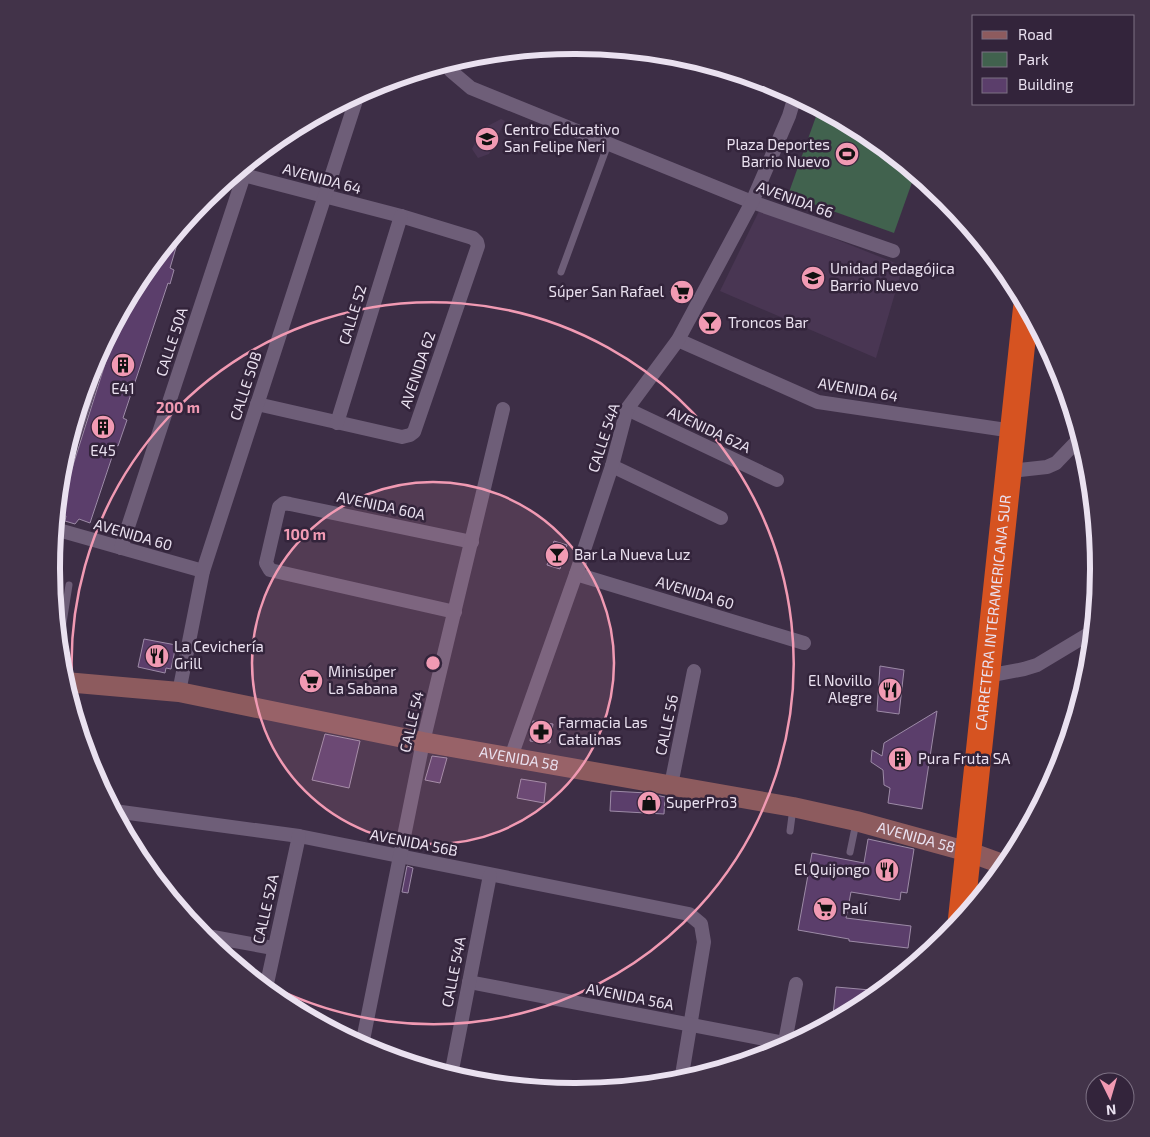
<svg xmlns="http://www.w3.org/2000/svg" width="1150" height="1137" viewBox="0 0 1150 1137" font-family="'Exo 2',sans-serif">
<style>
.built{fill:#493653}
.green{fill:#41624e}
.building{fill:#5b3e6b;stroke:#9d8ba7}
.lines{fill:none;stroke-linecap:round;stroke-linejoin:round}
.lane{stroke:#6e5e78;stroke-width:7}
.street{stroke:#6e5e78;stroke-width:14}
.secondary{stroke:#8d5b5e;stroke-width:20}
.highway{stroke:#d65321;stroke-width:26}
.ring{fill:none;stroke:#f19ab3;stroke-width:2.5}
.labels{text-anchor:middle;stroke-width:5;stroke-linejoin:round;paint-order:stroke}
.poi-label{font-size:15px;fill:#eae1f0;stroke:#33243b;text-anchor:start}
.street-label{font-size:15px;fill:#eae1f0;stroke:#33243b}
.rim{fill:none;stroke:#eae1f0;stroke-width:6}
.centre{fill:#f19ab3;stroke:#33243b;stroke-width:2.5}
.ring-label{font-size:15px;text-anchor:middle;font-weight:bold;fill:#f19ab3;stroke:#33243b;stroke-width:5;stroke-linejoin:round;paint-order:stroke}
</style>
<rect width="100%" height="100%" fill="#3d2e46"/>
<g class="built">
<path d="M 501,119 L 505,121 L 489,154 L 478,158 L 472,149 L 482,129 Z"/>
<path d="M 760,209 L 903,266 L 876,358 L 720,291 Z"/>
</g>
<path class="green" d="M 819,108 L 866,133 L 915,174 L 894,233 L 788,195 Z"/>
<g class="building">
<path d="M 183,224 L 170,268 L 174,270 L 170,284 L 168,283 L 123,418 L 127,420 L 118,446 L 116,445 L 90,523 L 79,519 L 75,524 L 65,521 L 66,516 L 62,515 L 66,502 L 60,499 L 64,483 L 69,478 L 122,310 L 140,277 Z"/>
<path d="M 676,282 L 693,293 L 688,302 L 670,292 Z"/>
<path d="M 706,314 L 719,321 L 714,331 L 700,324 Z"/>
<path d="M 554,541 L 567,545 L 560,569 L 547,565 Z"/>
<path d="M 144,639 L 176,645 L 171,669 L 166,668 L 165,673 L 138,667 Z"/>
<path d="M 880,666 L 904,670 L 899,714 L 877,711 Z"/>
<path d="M 937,711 L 922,809 L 888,803 L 890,788 L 884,785 L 883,770 L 871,762 L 872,750 L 882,756 L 884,743 Z"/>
<path d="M 533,721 L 553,724 L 550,743 L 530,741 Z"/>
<path d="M 325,734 L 360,741 L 349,788 L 312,780 Z"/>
<path d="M 432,756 L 447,758 L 440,783 L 425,780 Z"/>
<path d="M 521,779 L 546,783 L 544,803 L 517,798 Z"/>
<path d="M 611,791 L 647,793 L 665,797 L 664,814 L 610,811 Z"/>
<path d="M 868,839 L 914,849 L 907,893 L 901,892 L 900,900 L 851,892 L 846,918 L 911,926 L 908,948 L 849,941 L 849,939 L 798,930 L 812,853 L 864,863 Z"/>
<path d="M 407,866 L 413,868 L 408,893 L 402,892 Z"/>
<path d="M 836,987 L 882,991 L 866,1004 L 843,1016 L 833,1015 Z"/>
</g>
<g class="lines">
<g class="lane">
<path d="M 561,272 L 608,144"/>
<path d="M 59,648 L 69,585"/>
<path d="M 790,831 L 793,808"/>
<path d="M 850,852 L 856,823"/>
</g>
<g class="street">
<path d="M 448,63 L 451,71 L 471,88 L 752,202 L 893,251"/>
<path d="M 236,173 L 401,216 L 473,238 L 477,242 L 478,246 L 414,432 L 410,435 L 402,437 L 257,404"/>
<path d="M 678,340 L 818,402 L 1013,431"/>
<path d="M 627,409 L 777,480"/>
<path d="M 337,423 L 401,216"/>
<path d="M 612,466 L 721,518"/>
<path d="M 1010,471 L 1047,467 L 1056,463 L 1080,438"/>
<path d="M 61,475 L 103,346"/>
<path d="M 55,529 L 203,571"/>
<path d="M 121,548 L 244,175"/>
<path d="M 576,574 L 804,643"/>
<path d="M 455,612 L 270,570 L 266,563 L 279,507 L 284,503 L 290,504 L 472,542"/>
<path d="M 987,676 L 1024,669 L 1037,665 L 1092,632"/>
<path d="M 179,692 L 203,571 L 358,94"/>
<path d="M 511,757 L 576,574 L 612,466 L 627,409 L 678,340 L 752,202 L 789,116 L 795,96"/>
<path d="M 671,785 L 694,671"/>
<path d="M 114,811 L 299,836 L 689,914 L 701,924 L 704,942 L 681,1081"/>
<path d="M 202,935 L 273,948"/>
<path d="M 469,982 L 785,1043"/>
<path d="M 266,988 L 299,836"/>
<path d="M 362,1045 L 423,742 L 503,409"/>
<path d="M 784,1047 L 796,984"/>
<path d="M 451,1075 L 490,875"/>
</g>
<path class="secondary" id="s1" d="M 65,682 L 179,692 L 423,742 L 793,807 L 856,821 L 969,852 L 1005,865"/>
<path class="highway" id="s2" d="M 961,919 L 1026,308"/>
</g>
<circle cx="433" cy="663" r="181" fill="#f19ab3" fill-opacity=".12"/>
<g class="ring">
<circle cx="433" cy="663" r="181"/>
<path d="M76 719A361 361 0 1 1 244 971"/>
</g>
<defs>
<g id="school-disc" transform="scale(1.25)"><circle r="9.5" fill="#f19ab3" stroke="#33243b"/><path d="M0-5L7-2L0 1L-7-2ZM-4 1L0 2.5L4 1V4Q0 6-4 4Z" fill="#111"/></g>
<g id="stadium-disc" transform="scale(1.25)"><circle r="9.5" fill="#f19ab3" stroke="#33243b"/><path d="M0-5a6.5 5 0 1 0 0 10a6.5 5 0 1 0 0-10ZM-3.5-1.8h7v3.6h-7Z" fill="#111"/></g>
<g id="supermarket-disc" transform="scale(1.25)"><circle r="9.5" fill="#f19ab3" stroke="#33243b"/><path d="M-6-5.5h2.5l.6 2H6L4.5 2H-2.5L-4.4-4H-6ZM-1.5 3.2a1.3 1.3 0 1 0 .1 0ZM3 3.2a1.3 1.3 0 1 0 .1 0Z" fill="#111"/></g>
<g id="bar-disc" transform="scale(1.25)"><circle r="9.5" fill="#f19ab3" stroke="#33243b"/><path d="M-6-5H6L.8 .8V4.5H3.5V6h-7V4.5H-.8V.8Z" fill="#111"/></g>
<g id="building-disc" transform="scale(1.25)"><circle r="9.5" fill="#f19ab3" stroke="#33243b"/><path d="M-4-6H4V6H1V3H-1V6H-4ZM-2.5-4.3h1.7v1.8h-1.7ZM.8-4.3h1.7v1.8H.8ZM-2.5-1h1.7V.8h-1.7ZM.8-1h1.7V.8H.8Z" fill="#111"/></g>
<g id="restaurant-disc" transform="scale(1.25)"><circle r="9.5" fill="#f19ab3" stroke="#33243b"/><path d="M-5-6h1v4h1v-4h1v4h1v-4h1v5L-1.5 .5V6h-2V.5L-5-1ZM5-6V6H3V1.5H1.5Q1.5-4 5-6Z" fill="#111"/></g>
<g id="pharmacy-disc" transform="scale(1.25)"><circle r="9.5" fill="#f19ab3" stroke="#33243b"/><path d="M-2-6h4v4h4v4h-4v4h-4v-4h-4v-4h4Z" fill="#111"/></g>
<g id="shop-disc" transform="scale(1.25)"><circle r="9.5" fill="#f19ab3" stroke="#33243b"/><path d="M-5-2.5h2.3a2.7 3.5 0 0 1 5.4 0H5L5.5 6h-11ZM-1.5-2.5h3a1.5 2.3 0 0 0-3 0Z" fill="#111"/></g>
</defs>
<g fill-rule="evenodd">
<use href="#school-disc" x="487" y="139"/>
<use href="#stadium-disc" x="847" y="154"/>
<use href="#school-disc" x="813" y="278"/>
<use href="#supermarket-disc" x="682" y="292"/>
<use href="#bar-disc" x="710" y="323"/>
<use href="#building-disc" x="123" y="365"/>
<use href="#building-disc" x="103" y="427"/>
<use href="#bar-disc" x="557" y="555"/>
<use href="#restaurant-disc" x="157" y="656"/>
<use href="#supermarket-disc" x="311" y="681"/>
<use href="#restaurant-disc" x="890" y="690"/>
<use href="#pharmacy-disc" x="541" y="732"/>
<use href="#building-disc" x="900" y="759"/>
<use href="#shop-disc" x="649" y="803"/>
<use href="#restaurant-disc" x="887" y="870"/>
<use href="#supermarket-disc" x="825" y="909"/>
</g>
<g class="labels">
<g class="poi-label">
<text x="504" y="135">Centro Educativo<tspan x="504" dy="17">San Felipe Neri</tspan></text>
<text x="830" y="150" text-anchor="end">Plaza Deportes<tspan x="830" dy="17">Barrio Nuevo</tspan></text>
<text x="830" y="274">Unidad Pedagójica<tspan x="830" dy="17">Barrio Nuevo</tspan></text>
<text x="664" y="297" text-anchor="end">Súper San Rafael</text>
<text x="728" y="328">Troncos Bar</text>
<text x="123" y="394" text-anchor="middle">E41</text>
<text x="103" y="456" text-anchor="middle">E45</text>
<text x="574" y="560">Bar La Nueva Luz</text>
<text x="174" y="652">La Cevichería<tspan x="174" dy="17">Grill</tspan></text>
<text x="328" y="677">Minisúper<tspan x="328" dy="17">La Sabana</tspan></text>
<text x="872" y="686" text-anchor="end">El Novillo<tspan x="872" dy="17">Alegre</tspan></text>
<text x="558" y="728">Farmacia Las<tspan x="558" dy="17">Catalinas</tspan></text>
<text x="918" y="764">Pura Fruta SA</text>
<text x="666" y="808">SuperPro3</text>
<text x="870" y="875" text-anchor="end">El Quijongo</text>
<text x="842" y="914">Palí</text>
</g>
<g class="street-label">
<text transform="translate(322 179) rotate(15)" y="5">AVENIDA 64</text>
<text transform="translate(795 200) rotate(20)" y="5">AVENIDA 66</text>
<text transform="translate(353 315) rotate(-73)" y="5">CALLE 52</text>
<text transform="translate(172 342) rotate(-72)" y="5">CALLE 50A</text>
<text transform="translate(418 370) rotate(-71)" y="5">AVENIDA 62</text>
<text transform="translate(246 386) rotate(-72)" y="5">CALLE 50B</text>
<text transform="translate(858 390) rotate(10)" y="5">AVENIDA 64</text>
<text transform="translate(709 430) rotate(25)" y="5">AVENIDA 62A</text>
<text transform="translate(604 438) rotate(-72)" y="5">CALLE 54A</text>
<text transform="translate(381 506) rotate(12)" y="5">AVENIDA 60A</text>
<text transform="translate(133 535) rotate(16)" y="5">AVENIDA 60</text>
<text transform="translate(695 593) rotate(17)" y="5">AVENIDA 60</text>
<text dy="5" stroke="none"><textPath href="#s2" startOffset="308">CARRETERA INTERAMERICANA SUR</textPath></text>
<text transform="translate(412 722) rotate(-77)" y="5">CALLE 54</text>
<text transform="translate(667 725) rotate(-78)" y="5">CALLE 56</text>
<text dy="5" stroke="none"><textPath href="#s1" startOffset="461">AVENIDA 58</textPath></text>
<text dy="5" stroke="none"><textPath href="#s1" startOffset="866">AVENIDA 58</textPath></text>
<text transform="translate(414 843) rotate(11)" y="5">AVENIDA 56B</text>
<text transform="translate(266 909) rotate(-77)" y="5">CALLE 52A</text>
<text transform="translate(454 972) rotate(-79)" y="5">CALLE 54A</text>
<text transform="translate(630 997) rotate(11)" y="5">AVENIDA 56A</text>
</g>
</g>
<path d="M0 0H1150V1137H0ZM574 54H576A514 514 0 0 1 1090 568V569A514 514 0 0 1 576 1083H574A514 514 0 0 1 60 569V568A514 514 0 0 1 574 54Z" fill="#423349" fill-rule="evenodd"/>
<path class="rim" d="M574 54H576A514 514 0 0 1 1090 568V569A514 514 0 0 1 576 1083H574A514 514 0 0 1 60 569V568A514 514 0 0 1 574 54Z"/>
<circle cx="433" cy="663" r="8" class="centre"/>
<g class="ring-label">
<text x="178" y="413">200 m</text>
<text x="305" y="540">100 m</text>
</g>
<rect x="972" y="15" width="162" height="90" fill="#33243b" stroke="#7c7083"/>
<rect x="982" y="31" width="25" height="8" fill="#8d5b5e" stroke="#7c7083"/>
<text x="1018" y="40" font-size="15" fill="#eae1f0">Road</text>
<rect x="982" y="52" width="25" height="15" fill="#41624e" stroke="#7c7083"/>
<text x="1018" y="65" font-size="15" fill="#eae1f0">Park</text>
<rect x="982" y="78" width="25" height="15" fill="#5b3e6b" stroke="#7c7083"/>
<text x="1018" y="90" font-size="15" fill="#eae1f0">Building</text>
<g transform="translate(1110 1097) rotate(175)"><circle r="24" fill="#33243b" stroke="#7c7083"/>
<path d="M0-4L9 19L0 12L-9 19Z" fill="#f19ab3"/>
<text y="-8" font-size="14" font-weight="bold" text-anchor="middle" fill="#eae1f0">N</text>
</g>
</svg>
